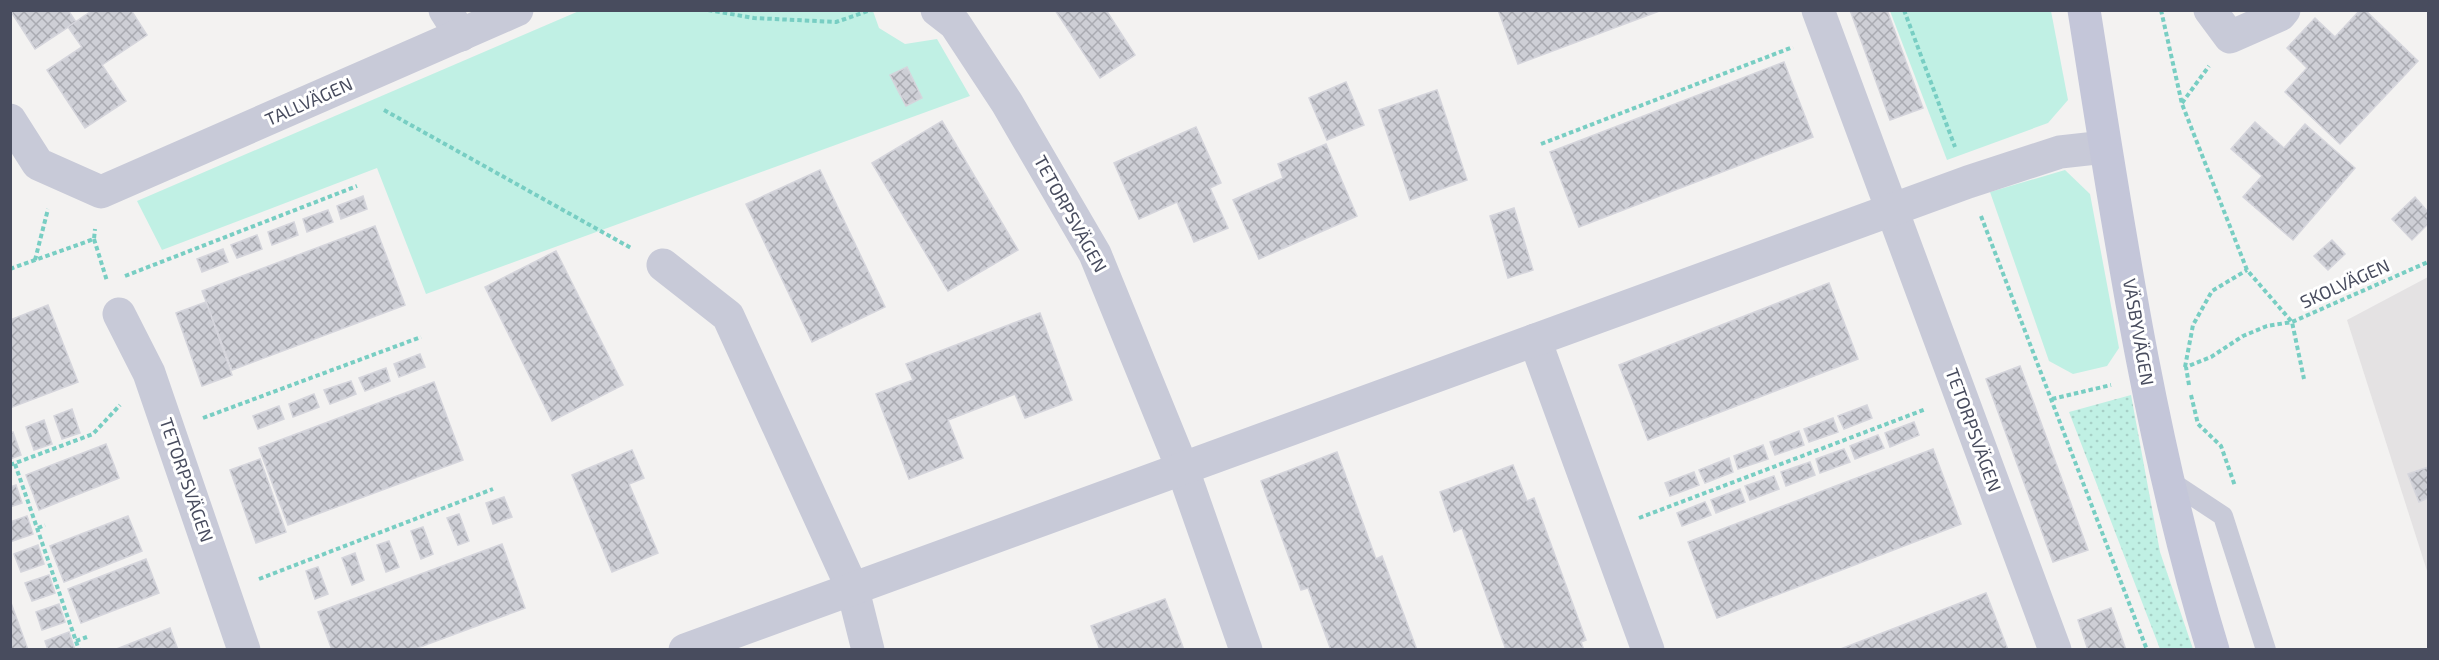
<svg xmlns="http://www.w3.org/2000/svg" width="2439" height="660" viewBox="0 0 2439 660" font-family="'Exo 2',sans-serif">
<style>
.education{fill:#e4e2e3}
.grass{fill:url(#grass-dots)}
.park{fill:#c0f0e4}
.building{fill:url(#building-cross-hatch);stroke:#d5d5dc;stroke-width:1.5}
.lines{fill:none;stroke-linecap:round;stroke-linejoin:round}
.path{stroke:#78cec3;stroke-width:4;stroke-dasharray:4.5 3;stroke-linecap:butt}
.lane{stroke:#c8cad8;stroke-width:20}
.street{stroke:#c8cad8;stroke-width:33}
.secondary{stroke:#c4c6d9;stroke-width:33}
.labels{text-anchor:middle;stroke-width:6;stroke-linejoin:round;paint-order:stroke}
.street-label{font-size:18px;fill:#484c5e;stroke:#fff}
</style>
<defs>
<pattern id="grass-dots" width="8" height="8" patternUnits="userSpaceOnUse" patternTransform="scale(1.5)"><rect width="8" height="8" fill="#c0f0e4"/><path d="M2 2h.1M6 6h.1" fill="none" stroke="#a6cfc6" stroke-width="1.8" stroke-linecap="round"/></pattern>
<pattern id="building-cross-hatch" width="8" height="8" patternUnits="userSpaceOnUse" patternTransform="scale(1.5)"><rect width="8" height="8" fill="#cecfd6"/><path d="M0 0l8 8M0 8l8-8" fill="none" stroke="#a9aab1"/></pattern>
</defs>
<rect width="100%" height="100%" fill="#f3f2f1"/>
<path class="education" d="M 2428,277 L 2428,574 L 2347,320 Z"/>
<path class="grass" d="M 2131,395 L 2160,552 L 2193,649 L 2160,649 L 2069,412 Z"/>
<g class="park">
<path d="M 579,11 L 873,11 L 879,28 L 905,44 L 937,39 L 970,96 L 426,294 L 377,168 L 162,250 L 137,201 Z"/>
<path d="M 1890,11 L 2051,11 L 2068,100 L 2048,123 L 1947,160 Z"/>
<path d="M 2065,170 L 2090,194 L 2119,348 L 2107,366 L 2073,374 L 2049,361 L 1990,192 Z"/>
</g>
<g class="building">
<path d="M 10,10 L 68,10 L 76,22 L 35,49 Z"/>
<path d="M 93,10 L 131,10 L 147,35 L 102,65 L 126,101 L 85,128 L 47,70 L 82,47 L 68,27 Z"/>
<path d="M 1055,10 L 1106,10 L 1135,55 L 1100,78 Z"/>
<path d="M 1498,10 L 1662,10 L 1518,64 Z"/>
<path d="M 1850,10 L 1887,10 L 1923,108 L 1890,120 Z"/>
<path d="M 2360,10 L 2365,10 L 2418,61 L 2340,144 L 2285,92 L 2307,68 L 2287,48 L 2315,18 L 2335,37 Z"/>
<path d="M 1784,62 L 1813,137 L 1579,227 L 1550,152 Z"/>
<path d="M 907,67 L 922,98 L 906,106 L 890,75 Z"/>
<path d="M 1346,82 L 1364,125 L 1327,140 L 1309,98 Z"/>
<path d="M 1437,90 L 1467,180 L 1410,200 L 1379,110 Z"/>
<path d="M 942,121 L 1018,250 L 948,291 L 872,163 Z"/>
<path d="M 2255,122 L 2284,148 L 2305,124 L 2355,168 L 2293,240 L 2243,197 L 2262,176 L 2231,149 Z"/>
<path d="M 1196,127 L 1221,183 L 1210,188 L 1228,228 L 1194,242 L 1177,202 L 1139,219 L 1114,163 Z"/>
<path d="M 1326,144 L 1357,216 L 1259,259 L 1233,200 L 1283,178 L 1278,164 Z"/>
<path d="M 820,170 L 885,307 L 812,342 L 746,204 Z"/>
<path d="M 363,196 L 367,209 L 341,219 L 337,206 Z"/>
<path d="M 2415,197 L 2428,212 L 2428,224 L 2412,240 L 2392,219 Z"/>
<path d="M 1514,208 L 1533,270 L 1508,278 L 1490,216 Z"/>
<path d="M 328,210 L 333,222 L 307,232 L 303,219 Z"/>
<path d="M 294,222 L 298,235 L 272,245 L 268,232 Z"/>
<path d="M 375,226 L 405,305 L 232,370 L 202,291 Z"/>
<path d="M 257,235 L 262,249 L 237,258 L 231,245 Z"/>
<path d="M 2332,240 L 2345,254 L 2328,270 L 2314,256 Z"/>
<path d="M 223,249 L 228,262 L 202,272 L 197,259 Z"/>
<path d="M 556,251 L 623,385 L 552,421 L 485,287 Z"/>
<path d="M 1829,283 L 1858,359 L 1648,440 L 1619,365 Z"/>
<path d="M 206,302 L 232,375 L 202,386 L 176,313 Z"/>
<path d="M 48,305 L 78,382 L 10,408 L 10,320 Z"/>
<path d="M 1040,313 L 1072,400 L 1025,418 L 1015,394 L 948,420 L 963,458 L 909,479 L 876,394 L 913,380 L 906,364 Z"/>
<path d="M 420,354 L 425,367 L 399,377 L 394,364 Z"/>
<path d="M 2020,366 L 2088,550 L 2053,562 L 1986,379 Z"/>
<path d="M 386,368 L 390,381 L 365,391 L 359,378 Z"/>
<path d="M 351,381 L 356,394 L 330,404 L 324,390 Z"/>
<path d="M 434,382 L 463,460 L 288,525 L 259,448 Z"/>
<path d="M 314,394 L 319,407 L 293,417 L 289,404 Z"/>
<path d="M 1867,405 L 1872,418 L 1844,429 L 1838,416 Z"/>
<path d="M 279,406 L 284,419 L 258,429 L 253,416 Z"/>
<path d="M 72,409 L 80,433 L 62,439 L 54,416 Z"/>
<path d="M 1833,418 L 1838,432 L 1809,442 L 1804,429 Z"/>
<path d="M 44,420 L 52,444 L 34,450 L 26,427 Z"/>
<path d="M 1914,422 L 1919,435 L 1890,447 L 1885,433 Z"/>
<path d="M 1799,431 L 1804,445 L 1775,455 L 1770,442 Z"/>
<path d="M 13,432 L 21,455 L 10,459 L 10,433 Z"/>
<path d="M 1878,435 L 1884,448 L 1855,459 L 1850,446 Z"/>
<path d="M 106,444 L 119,478 L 39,510 L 26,475 Z"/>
<path d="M 1763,445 L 1768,459 L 1738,469 L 1734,456 Z"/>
<path d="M 1844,449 L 1850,462 L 1820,473 L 1816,459 Z"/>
<path d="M 1933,449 L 1961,524 L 1717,618 L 1688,542 Z"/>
<path d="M 632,450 L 644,478 L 629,484 L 658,553 L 612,572 L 572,475 Z"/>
<path d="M 1337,452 L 1376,559 L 1382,556 L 1417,650 L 1331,650 L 1308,588 L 1301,590 L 1261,481 Z"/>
<path d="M 1729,458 L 1733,472 L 1705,483 L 1699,470 Z"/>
<path d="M 260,459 L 286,532 L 256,543 L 230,470 Z"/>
<path d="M 1810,462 L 1815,475 L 1786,486 L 1781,472 Z"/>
<path d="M 1513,465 L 1527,501 L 1534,498 L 1586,640 L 1581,642 L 1584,650 L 1506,650 L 1462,528 L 1454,532 L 1440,492 Z"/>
<path d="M 2428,467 L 2428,498 L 2419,502 L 2408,474 Z"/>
<path d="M 1694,472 L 1699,485 L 1670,496 L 1665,483 Z"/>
<path d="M 1774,476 L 1779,489 L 1750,500 L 1745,486 Z"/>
<path d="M 16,485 L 22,503 L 10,507 L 10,487 Z"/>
<path d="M 1740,489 L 1745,502 L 1716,513 L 1711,500 Z"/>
<path d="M 504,497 L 512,517 L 493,524 L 486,503 Z"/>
<path d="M 1705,502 L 1711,515 L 1682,526 L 1677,513 Z"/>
<path d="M 459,514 L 469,541 L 458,545 L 447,518 Z"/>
<path d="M 27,516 L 33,534 L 10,542 L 10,522 Z"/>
<path d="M 128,516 L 142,551 L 64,582 L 50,546 Z"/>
<path d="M 423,527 L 433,554 L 421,559 L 411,531 Z"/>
<path d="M 389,541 L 399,567 L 386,572 L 377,545 Z"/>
<path d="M 502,544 L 525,608 L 412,650 L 332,650 L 318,612 Z"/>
<path d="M 38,545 L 44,564 L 21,572 L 14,554 Z"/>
<path d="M 355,553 L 364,580 L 352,585 L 342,558 Z"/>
<path d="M 146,559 L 159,593 L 81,623 L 68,589 Z"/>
<path d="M 318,567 L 328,594 L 315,599 L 306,571 Z"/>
<path d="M 49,575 L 55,593 L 32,601 L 25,583 Z"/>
<path d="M 1986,593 L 2008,650 L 1838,650 Z"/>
<path d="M 1165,599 L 1184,650 L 1100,650 L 1091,626 Z"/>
<path d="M 10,600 L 28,650 L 10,650 Z"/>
<path d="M 59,604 L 65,622 L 42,630 L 36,612 Z"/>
<path d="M 2111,608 L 2126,650 L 2088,650 L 2078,620 Z"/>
<path d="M 170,628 L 178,650 L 114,650 Z"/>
<path d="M 69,632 L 75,650 L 48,650 L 45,641 Z"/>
</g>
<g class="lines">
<g class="path">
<path d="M 708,10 L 754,18 L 836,22 L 871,10"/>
<path d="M 1904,10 L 1955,147"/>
<path d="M 2161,10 L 2182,104 L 2247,270 L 2292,322 L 2304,379"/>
<path d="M 2182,103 L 2209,66"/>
<path d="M 384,110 L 631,248"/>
<path d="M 1541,144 L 1793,47"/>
<path d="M 1981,216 L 2147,650"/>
<path d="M 94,239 L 107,281"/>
<path d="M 35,260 L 48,209"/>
<path d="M 10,269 L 94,239 L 95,229"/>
<path d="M 125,276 L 357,186"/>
<path d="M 2185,367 L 2193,325 L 2212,291 L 2247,270"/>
<path d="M 2189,385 L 2186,367 L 2211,357 L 2243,336 L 2267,326 L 2292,322 L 2428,262"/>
<path d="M 2191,395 L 2198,424 L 2221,446 L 2235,486"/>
<path d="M 2052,399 L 2111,385"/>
<path d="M 203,418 L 421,337"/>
<path d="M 15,464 L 79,650"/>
<path d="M 10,465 L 93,434 L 120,405"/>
<path d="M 1639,518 L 1926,409"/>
<path d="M 38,528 L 45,525"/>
<path d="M 259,579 L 493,489"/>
<path d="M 76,641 L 87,637"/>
</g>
<path class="lane" d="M 2167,479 L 2223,516 L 2266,650"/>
<g class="street">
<path d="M 445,10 L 461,35"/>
<path d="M 937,10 L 955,24 L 1007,103 L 1095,254 L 1183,470 L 1246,650"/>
<path d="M 1818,10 L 2055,650"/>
<path d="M 2210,10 L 2230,37 L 2280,15 L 2284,10"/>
<path d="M 10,120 L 38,164 L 101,192 L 517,10"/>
<path d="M 663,265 L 728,316 L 853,590 L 868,650"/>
<path d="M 119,314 L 149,373 L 244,650"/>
<path d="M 1535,340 L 1648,650"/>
<path d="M 685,650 L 1968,182 L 2060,152 L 2105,147"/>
</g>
<path class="secondary" d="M 2084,10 C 2118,225 2149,441 2213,650"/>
</g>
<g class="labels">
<g class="street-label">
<text transform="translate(309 102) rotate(-24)" y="6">TALLVÄGEN</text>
<text transform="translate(1070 214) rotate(61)" y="6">TETORPSVÄGEN</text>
<text transform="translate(2345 284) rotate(-24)" y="6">SKOLVÄGEN</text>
<text transform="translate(2138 332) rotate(80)" y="6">VÄSBYVÄGEN</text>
<text transform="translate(1973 430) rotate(70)" y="6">TETORPSVÄGEN</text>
<text transform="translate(186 480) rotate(71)" y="6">TETORPSVÄGEN</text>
</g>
</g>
<rect width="2439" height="660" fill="none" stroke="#484c5e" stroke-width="24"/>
</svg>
